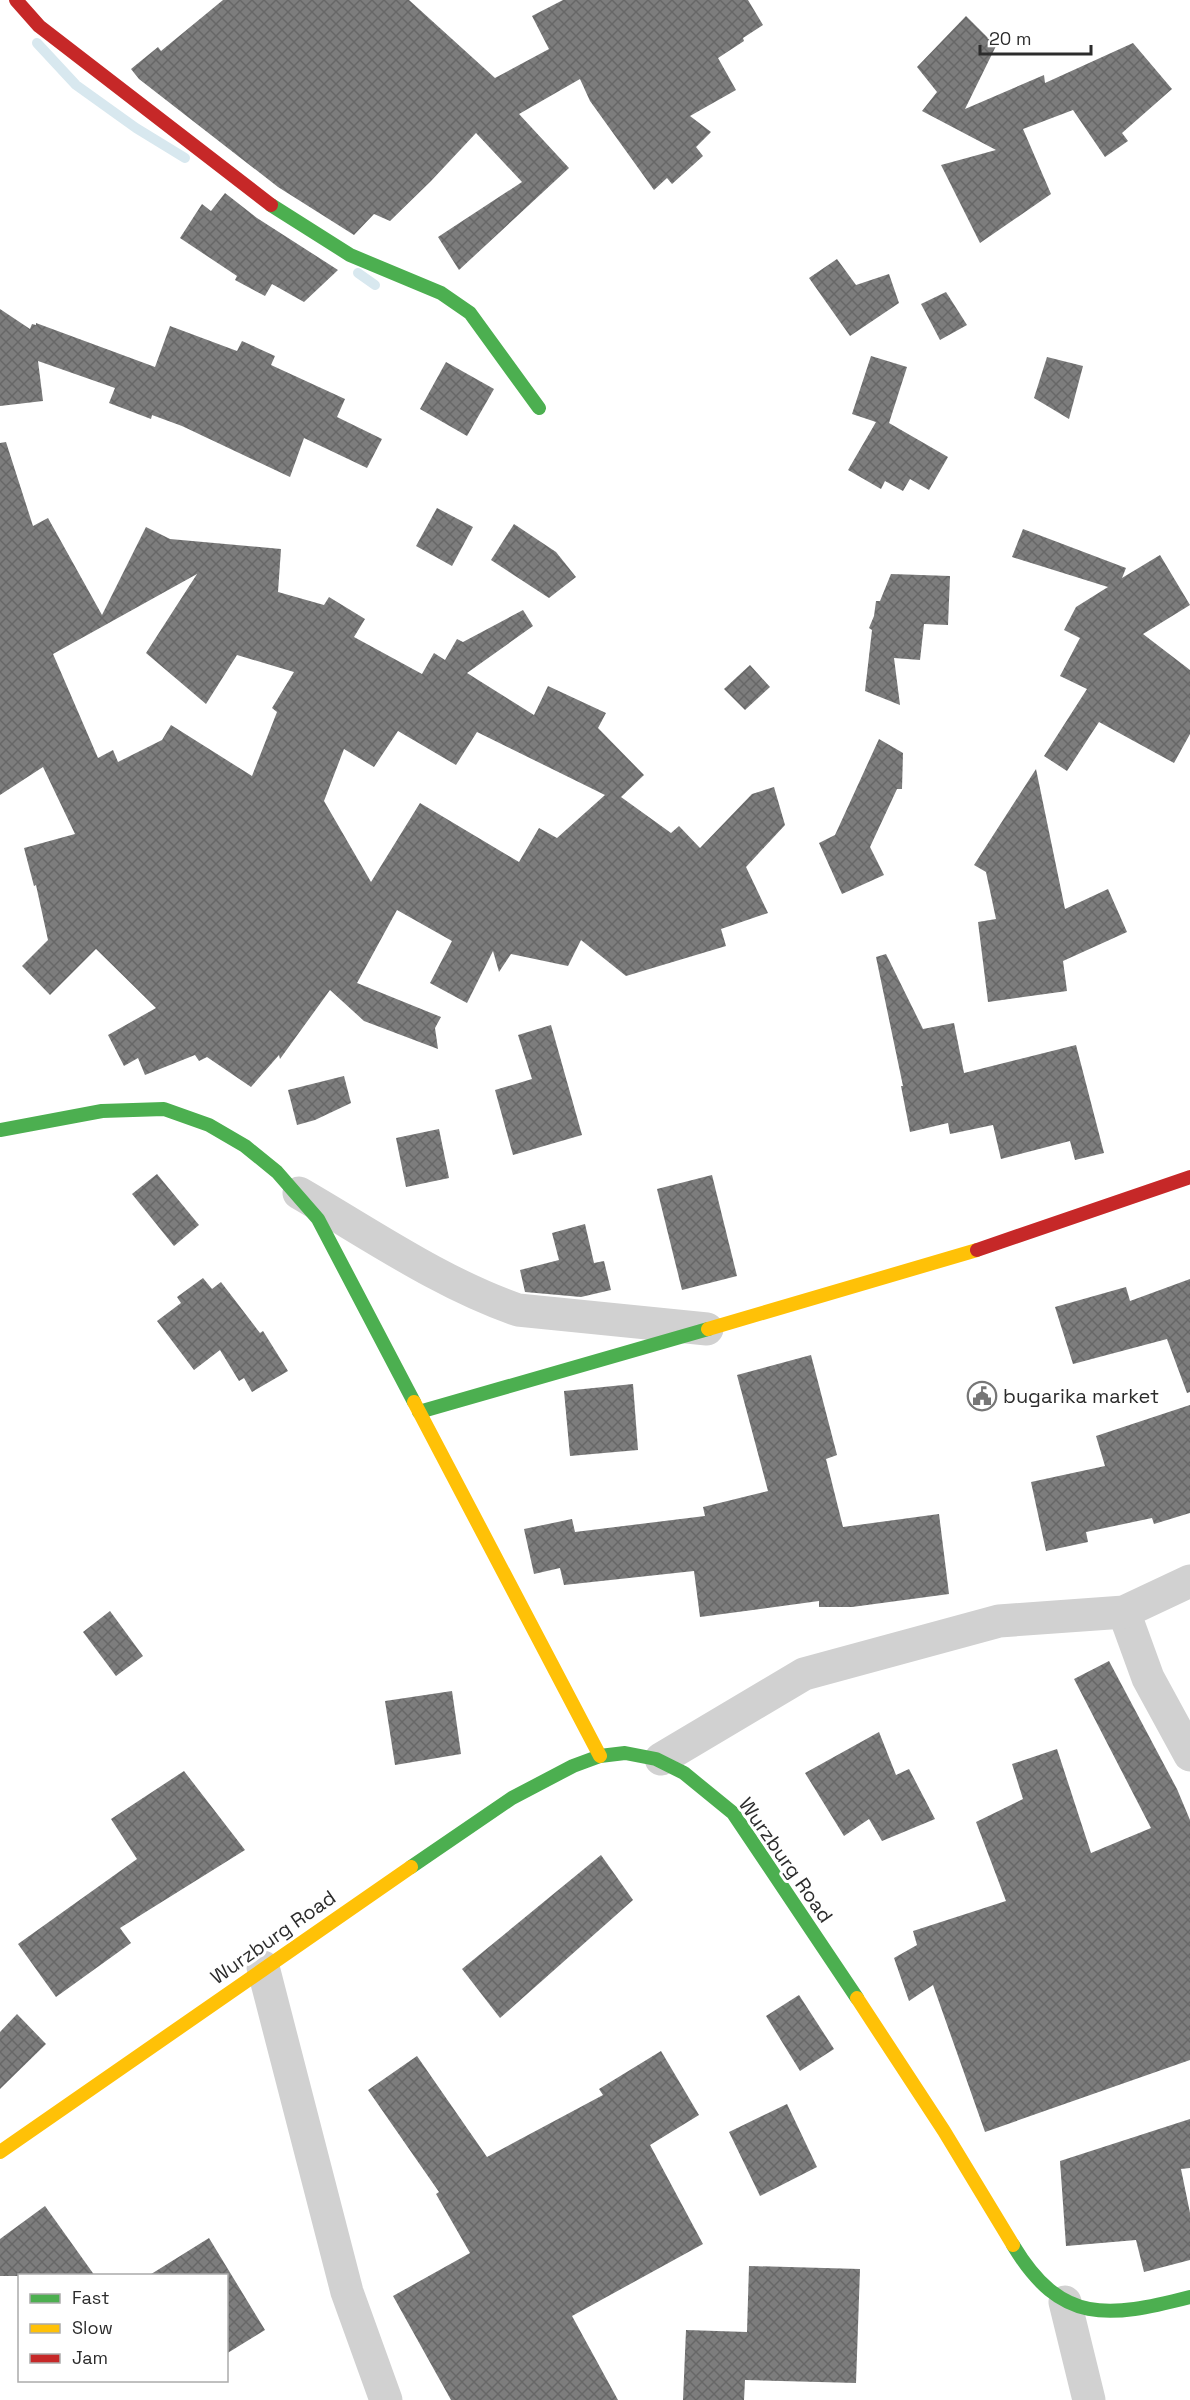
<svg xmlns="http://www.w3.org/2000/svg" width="1190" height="2400" viewBox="0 0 1190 2400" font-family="'Space Grotesk',sans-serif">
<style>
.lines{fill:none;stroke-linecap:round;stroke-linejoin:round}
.stream{stroke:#d8e8ef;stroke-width:10}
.building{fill:url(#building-cross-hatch);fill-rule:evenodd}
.street{stroke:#d1d1d1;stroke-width:33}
.fast{stroke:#4caf50;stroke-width:14}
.slow{stroke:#ffc107;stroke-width:14}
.jam{stroke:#c62828;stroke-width:14}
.labels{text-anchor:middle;stroke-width:6;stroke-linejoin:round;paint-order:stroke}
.poi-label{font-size:20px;fill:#2c2c2c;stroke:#fff;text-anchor:start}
.street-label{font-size:20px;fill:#2c2c2c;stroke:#fff}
</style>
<defs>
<pattern id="building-cross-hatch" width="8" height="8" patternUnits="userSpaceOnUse" patternTransform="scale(1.5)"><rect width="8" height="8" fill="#7d7d7d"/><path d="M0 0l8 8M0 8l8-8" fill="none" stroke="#676767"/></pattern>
</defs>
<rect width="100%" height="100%" fill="#fff"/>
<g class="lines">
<g class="stream">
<path d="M 37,43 L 76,85 L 136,128 L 185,158"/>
<path d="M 358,273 L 375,285"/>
</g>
</g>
<g class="building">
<path d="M 223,0 L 409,0 L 495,78 L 549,49 L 532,16 L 563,0 L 748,0 L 763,25 L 743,38 L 744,41 L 718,58 L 736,90 L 690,116 L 711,132 L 696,147 L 703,156 L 672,184 L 667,178 L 654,190 L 590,101 L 580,79 L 519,114 L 569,168 L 459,270 L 438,237 L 522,182 L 476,133 L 431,181 L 390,221 L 374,214 L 354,235 L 278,187 L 139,79 L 131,69 L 158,47 L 161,51 Z"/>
<path d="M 966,16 L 996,46 L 965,109 L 1044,75 L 1045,83 L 1133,43 L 1172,89 L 1122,133 L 1128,141 L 1105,157 L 1073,110 L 1023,129 L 1051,194 L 980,243 L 941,165 L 996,150 L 922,111 L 937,92 L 917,67 Z"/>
<path d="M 225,193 L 257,218 L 338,270 L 304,302 L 272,284 L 265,296 L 235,280 L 237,276 L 180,238 L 202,204 L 211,211 Z"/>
<path d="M 837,259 L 856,285 L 889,274 L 899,303 L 850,336 L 809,278 Z"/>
<path d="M 946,292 L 967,325 L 940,340 L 921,304 Z"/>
<path d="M 0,309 L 30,329 L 32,324 L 36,325 L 36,323 L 155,367 L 170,326 L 237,351 L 242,341 L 275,356 L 271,365 L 345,399 L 337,417 L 382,439 L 367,468 L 304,438 L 290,477 L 182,426 L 152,415 L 151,419 L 109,403 L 115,388 L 38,361 L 43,401 L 0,406 Z"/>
<path d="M 871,356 L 907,367 L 889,423 L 948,457 L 929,490 L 910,479 L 903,491 L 885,481 L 881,489 L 848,470 L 876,422 L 852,414 Z"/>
<path d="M 1047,357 L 1083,366 L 1069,419 L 1034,398 Z"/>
<path d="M 446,362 L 494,389 L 467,436 L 420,409 Z"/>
<path d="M 6,442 L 33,526 L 48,518 L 102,615 L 146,527 L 170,539 L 281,549 L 278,592 L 324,605 L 329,597 L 365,619 L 354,637 L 422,674 L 434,653 L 445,660 L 457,639 L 463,642 L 523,610 L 533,626 L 467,673 L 534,715 L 548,686 L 606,713 L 598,728 L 644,775 L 621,797 L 671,833 L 679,826 L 700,848 L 752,794 L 774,787 L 785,825 L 746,867 L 768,913 L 721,929 L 726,946 L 626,976 L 581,940 L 568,966 L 511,954 L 499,972 L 493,951 L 467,1003 L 430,983 L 452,941 L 397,910 L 357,983 L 441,1017 L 435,1028 L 438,1049 L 364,1021 L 330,990 L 280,1059 L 279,1055 L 251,1087 L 207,1057 L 199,1061 L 195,1055 L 145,1075 L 138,1058 L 124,1066 L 108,1035 L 156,1008 L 96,949 L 50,995 L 22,966 L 48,940 L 36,885 L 34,886 L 24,848 L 75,834 L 43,767 L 0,795 L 0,443 ZM 197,574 L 146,653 L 206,704 L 237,655 L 294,672 L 272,708 L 277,712 L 252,776 L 171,725 L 162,740 L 118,762 L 113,750 L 98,758 L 53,654 ZM 398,731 L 456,765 L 477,732 L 605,795 L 557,838 L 539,828 L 519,862 L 420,803 L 371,882 L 324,801 L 344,749 L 374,767 Z"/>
<path d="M 437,508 L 473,527 L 452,566 L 416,546 Z"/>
<path d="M 514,524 L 556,552 L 576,577 L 549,598 L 491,560 Z"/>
<path d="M 1023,529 L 1126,568 L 1122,578 L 1160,555 L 1190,605 L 1143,634 L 1190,670 L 1190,734 L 1174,763 L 1099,722 L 1067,771 L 1044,756 L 1087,689 L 1060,676 L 1080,638 L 1064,630 L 1076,607 L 1108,587 L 1012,557 Z"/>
<path d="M 891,574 L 950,576 L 948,625 L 924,624 L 920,660 L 894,658 L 900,705 L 865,691 L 872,630 L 869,628 L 874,616 L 876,601 L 880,601 Z"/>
<path d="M 750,665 L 770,687 L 745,710 L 724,689 Z"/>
<path d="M 879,739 L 903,753 L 902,789 L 897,789 L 870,847 L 884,875 L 842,894 L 819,843 L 835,835 Z"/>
<path d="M 1036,769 L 1065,909 L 1108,889 L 1127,932 L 1063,961 L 1067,991 L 988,1002 L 978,922 L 996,919 L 986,872 L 974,865 Z"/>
<path d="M 886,954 L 923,1029 L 954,1023 L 964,1073 L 1076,1045 L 1104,1153 L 1075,1160 L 1070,1141 L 1001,1159 L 993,1125 L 950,1134 L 948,1123 L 910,1132 L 901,1086 L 903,1086 L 876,957 Z"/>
<path d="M 551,1025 L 582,1135 L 513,1155 L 495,1090 L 532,1079 L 518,1035 Z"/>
<path d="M 344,1076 L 351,1103 L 315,1120 L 297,1125 L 288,1090 Z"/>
<path d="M 439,1129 L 449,1178 L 406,1187 L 396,1138 Z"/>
<path d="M 157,1174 L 199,1225 L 174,1246 L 132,1194 Z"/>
<path d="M 712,1175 L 737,1276 L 682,1290 L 657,1189 Z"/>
<path d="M 585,1224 L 594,1263 L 604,1261 L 611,1290 L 581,1297 L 525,1292 L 520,1270 L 559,1260 L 552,1233 Z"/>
<path d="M 203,1278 L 212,1289 L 221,1282 L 260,1333 L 263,1331 L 288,1371 L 252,1392 L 244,1378 L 239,1381 L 220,1350 L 194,1370 L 157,1321 L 181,1303 L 177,1297 Z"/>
<path d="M 1190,1279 L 1190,1392 L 1187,1393 L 1167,1339 L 1073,1364 L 1055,1307 L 1126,1287 L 1130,1301 Z"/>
<path d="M 811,1355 L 837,1455 L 826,1459 L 843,1527 L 939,1514 L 949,1594 L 852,1607 L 819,1607 L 819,1601 L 700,1617 L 694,1571 L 564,1585 L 560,1568 L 534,1574 L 524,1529 L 572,1519 L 575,1532 L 705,1516 L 703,1507 L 768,1491 L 737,1375 Z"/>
<path d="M 633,1384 L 638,1450 L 570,1456 L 564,1391 Z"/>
<path d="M 1190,1405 L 1190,1513 L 1154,1524 L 1152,1518 L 1086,1532 L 1088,1542 L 1046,1551 L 1031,1482 L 1105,1466 L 1096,1436 Z"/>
<path d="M 110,1611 L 143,1656 L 116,1676 L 83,1632 Z"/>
<path d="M 1109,1661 L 1177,1789 L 1190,1820 L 1190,2060 L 985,2132 L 933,1985 L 909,2001 L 894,1958 L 917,1945 L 913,1931 L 1006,1901 L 976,1822 L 1023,1799 L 1012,1764 L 1057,1749 L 1091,1853 L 1151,1828 L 1074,1679 Z"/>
<path d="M 452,1691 L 461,1754 L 395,1765 L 385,1701 Z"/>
<path d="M 879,1732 L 896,1775 L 909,1769 L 935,1819 L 882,1841 L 869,1819 L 844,1836 L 805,1773 Z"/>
<path d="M 184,1771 L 245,1850 L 120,1928 L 131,1943 L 56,1997 L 18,1944 L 137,1859 L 111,1819 Z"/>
<path d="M 601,1855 L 633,1900 L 500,2018 L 462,1969 Z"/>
<path d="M 799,1995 L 834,2049 L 800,2071 L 766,2016 Z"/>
<path d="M 17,2014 L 46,2044 L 0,2089 L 0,2032 Z"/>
<path d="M 661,2051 L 699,2115 L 650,2145 L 703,2244 L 572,2316 L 618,2400 L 451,2400 L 393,2296 L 470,2253 L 436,2194 L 439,2192 L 368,2090 L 417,2056 L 487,2157 L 603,2095 L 599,2089 Z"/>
<path d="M 787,2104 L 817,2167 L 760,2196 L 729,2132 Z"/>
<path d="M 1190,2119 L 1190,2168 L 1181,2169 L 1190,2213 L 1190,2260 L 1144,2272 L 1136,2240 L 1066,2246 L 1060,2161 Z"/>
<path d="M 45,2206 L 95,2276 L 0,2276 L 0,2239 Z"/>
<path d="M 209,2238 L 265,2330 L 226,2354 L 226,2276 L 148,2276 Z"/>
<path d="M 749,2266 L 860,2269 L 856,2383 L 745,2380 L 744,2400 L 683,2400 L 686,2330 L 747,2332 Z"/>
</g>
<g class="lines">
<g class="street">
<path d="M 299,1193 C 370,1234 440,1283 518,1310 L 707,1329"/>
<path d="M 1124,1612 L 1148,1678 L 1190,1755"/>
<path d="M 661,1759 L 804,1674 L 999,1621 L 1124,1612 L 1190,1581"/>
<path d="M 263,1967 L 347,2292 L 386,2400"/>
<path d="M 1065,2302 L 1089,2400"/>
</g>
<g class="fast">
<path d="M 271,205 L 350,255 L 441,293 L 470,313 L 539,408"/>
<path d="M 0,1130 L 102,1111 L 164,1109 L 209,1125 L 245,1146 L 277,1172 L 318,1219 L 414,1402"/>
<path d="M 419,1412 L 708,1329"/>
<path d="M 411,1867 L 512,1798 L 573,1766 L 600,1756 L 625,1753 L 656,1759 L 684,1773 L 733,1813 L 857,1998"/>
<path d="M 1013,2245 C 1061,2325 1108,2318 1190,2297"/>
</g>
<g class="slow">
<path d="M 708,1329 L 977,1250"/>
<path d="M 414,1402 L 600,1756"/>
<path d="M 857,1998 L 944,2131 L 1013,2245"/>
<path d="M 0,2152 L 411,1867"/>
</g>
<g class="jam">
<path d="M 16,0 L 39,26 L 271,205"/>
<path d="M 977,1250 L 1190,1177"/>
</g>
</g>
<defs>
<g id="civic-ring" transform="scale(1.5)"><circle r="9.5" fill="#fff" stroke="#767676" stroke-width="1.5"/><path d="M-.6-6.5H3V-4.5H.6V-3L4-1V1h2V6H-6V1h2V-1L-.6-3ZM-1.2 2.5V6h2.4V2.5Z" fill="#767676"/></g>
</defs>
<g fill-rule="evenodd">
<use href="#civic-ring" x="982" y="1396"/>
</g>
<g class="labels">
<g class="poi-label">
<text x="1003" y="1403">bugarika market</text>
</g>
<g class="street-label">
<text transform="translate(786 1860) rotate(55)" y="7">Wurzburg Road</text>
<text transform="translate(273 1937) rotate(-35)" y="7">Wurzburg Road</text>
</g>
</g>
<rect x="18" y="2274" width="210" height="108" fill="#ffffff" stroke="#ababab" stroke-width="1.5"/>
<rect x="30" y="2294" width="30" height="9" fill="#4caf50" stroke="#ababab" stroke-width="1.5"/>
<text x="72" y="2304" font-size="18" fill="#2c2c2c">Fast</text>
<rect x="30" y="2324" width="30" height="9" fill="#ffc107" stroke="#ababab" stroke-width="1.5"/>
<text x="72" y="2334" font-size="18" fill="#2c2c2c">Slow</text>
<rect x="30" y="2354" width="30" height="9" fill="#c62828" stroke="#ababab" stroke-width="1.5"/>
<text x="72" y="2364" font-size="18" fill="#2c2c2c">Jam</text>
<path d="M980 45v9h111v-9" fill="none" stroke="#2c2c2c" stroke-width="3"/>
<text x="989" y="45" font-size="18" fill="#2c2c2c" stroke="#ffffff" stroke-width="4.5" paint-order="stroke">20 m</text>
</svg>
